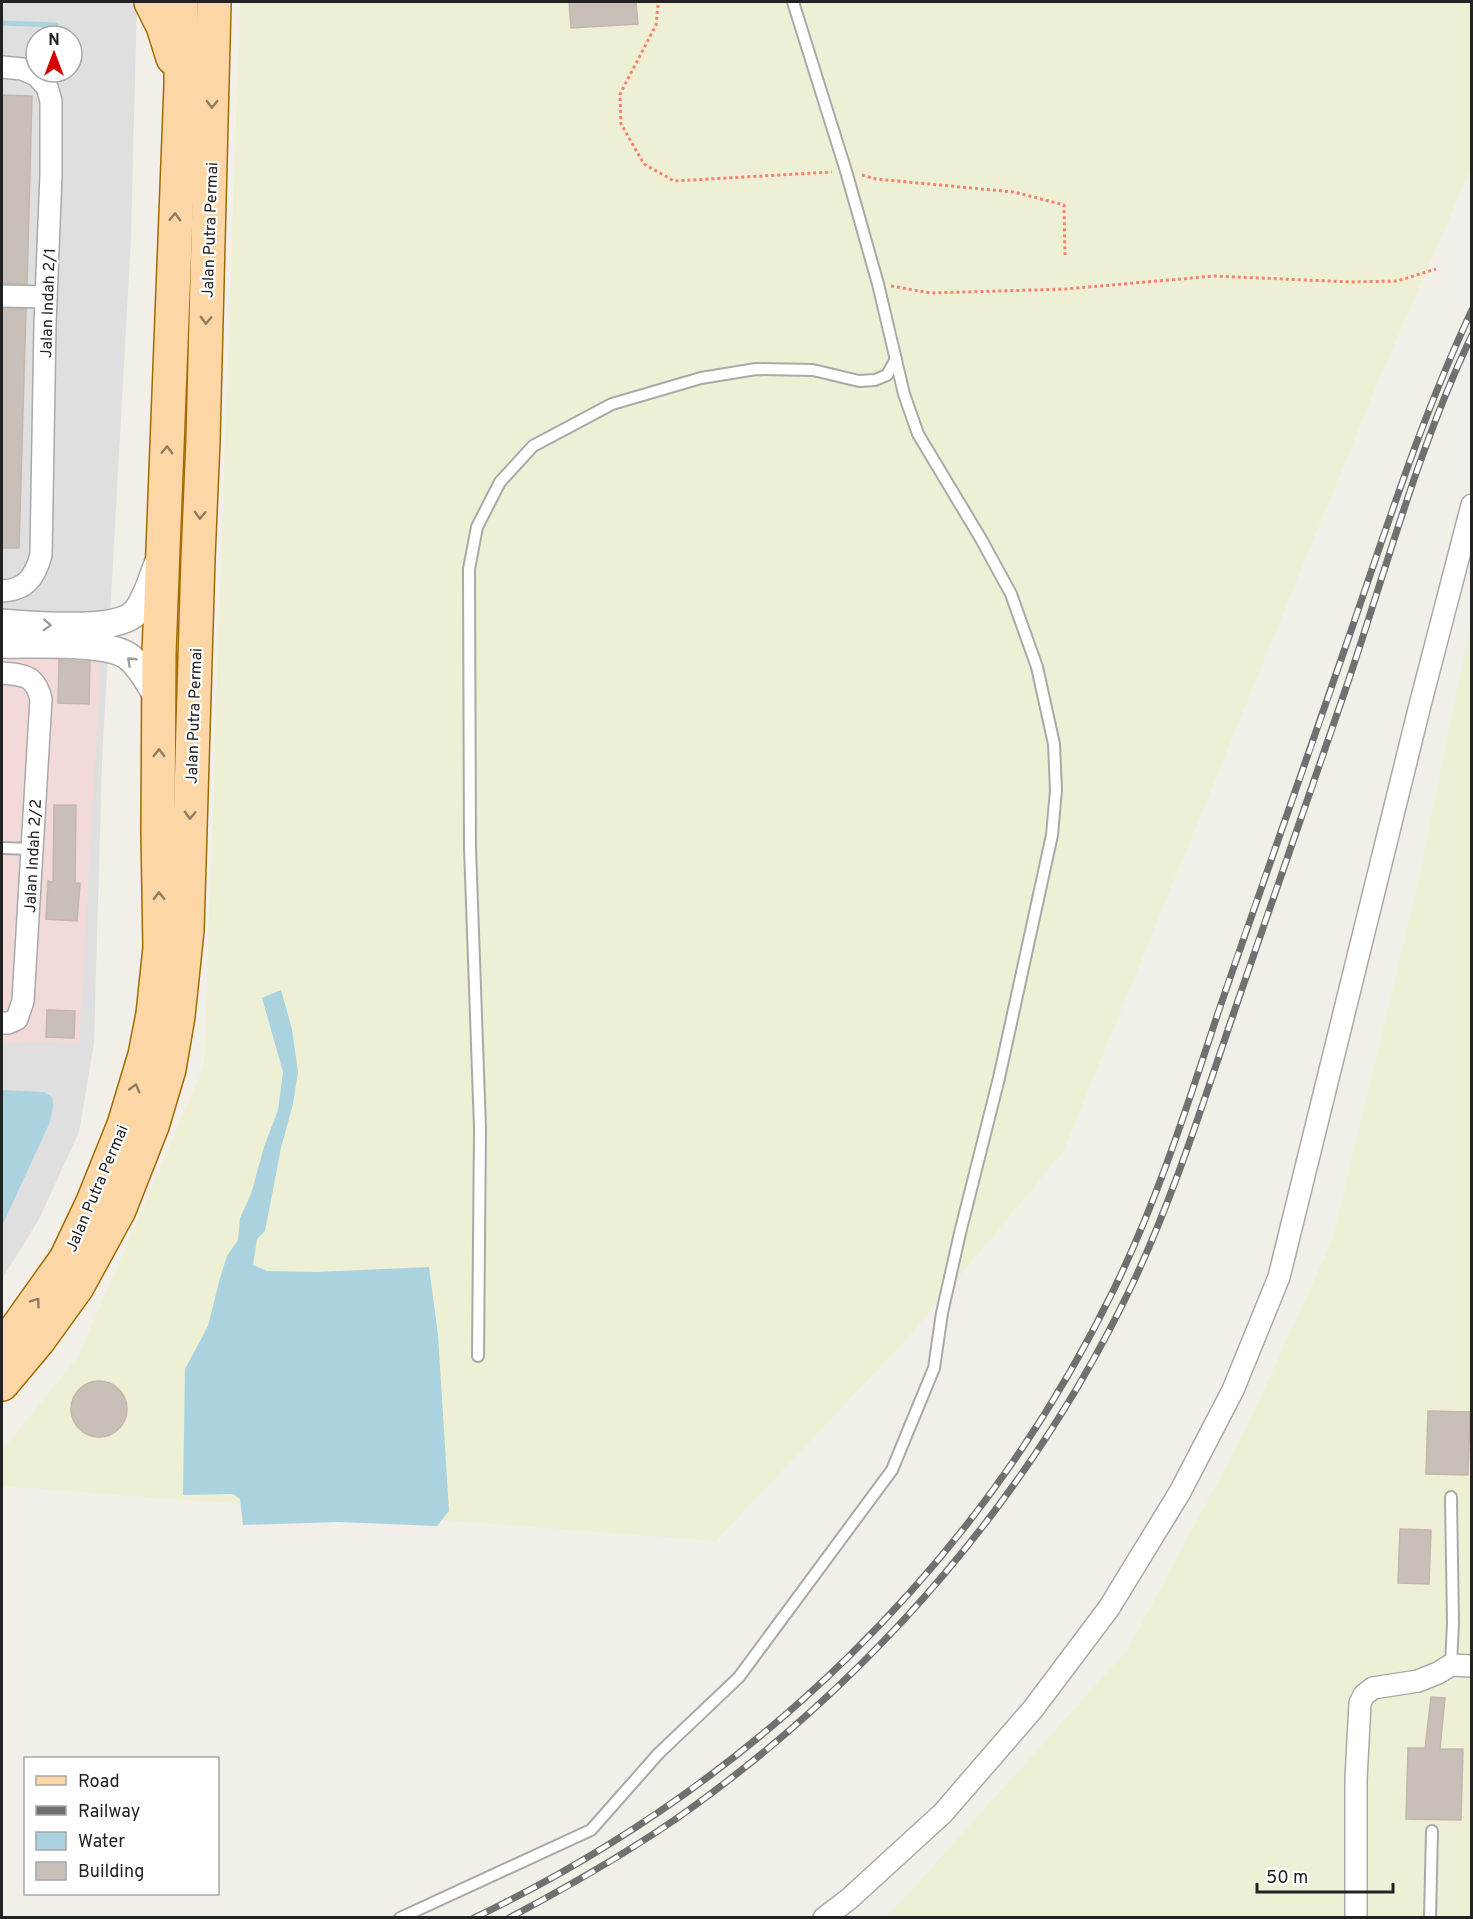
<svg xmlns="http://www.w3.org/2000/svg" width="1473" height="1919" viewBox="0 0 1473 1919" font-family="Overpass,sans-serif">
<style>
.residential{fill:#e0dfdf;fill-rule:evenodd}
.commercial{fill:#f2dad9}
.farmland{fill:#eef0d5}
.water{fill:#aad3df}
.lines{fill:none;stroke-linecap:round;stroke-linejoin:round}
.stream{stroke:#aad3df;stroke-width:5}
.building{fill:#c7bfb8;stroke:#c4b6ab;stroke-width:1.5}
.service-casing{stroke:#a9a9a9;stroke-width:14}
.minor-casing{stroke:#a9a9a9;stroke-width:24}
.tertiary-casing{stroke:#a9a9a9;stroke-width:30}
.primary-casing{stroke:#a06b00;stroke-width:36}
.path{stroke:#fa8072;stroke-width:3;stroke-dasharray:3 3;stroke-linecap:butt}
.service{stroke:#fff;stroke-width:10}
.minor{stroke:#fff;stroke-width:21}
.tertiary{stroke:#fff;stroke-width:27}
.primary{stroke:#fcd6a4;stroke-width:33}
.rail-casing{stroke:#707070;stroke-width:7}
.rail{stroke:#fff;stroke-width:4.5;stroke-dasharray:14;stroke-linecap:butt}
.oneway{stroke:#8f7c63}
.oneway2{stroke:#9c9c9c}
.labels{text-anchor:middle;stroke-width:4.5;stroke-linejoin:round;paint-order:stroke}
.street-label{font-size:16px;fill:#222;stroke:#fff}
</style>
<rect width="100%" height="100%" fill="#f2efe9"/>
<path class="residential" d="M 2,2 L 137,2 L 131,237 L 102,762 L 94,1043 L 79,1132 L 39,1219 L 2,1279 ZM 36,36 L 72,36 L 72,72 L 36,72 Z"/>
<path class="commercial" d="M 2,656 L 101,658 L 79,1043 L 2,1042 Z"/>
<g class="farmland">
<path d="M 240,2 L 1471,2 L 1471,168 L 1373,394 L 1063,1152 L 912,1333 L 716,1541 L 2,1486 L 2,1451 L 79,1355 L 204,1066 Z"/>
<path d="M 1471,621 L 1471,1917 L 883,1918 L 898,1905 L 1128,1649 L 1246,1429 L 1332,1241 L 1417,888 Z"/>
</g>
<g class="water">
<path d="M 281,990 L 292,1029 L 298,1072 L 293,1104 L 281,1148 L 265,1231 L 257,1239 L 253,1265 L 267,1271 L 316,1272 L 429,1267 L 438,1335 L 449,1511 L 437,1526 L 338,1522 L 243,1525 L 240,1499 L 233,1494 L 183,1495 L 185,1369 L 208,1326 L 220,1278 L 227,1256 L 238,1240 L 240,1218 L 251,1194 L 264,1147 L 278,1110 L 283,1072 L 262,998 Z"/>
<path d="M 2,1090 L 44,1092 L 52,1097 L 53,1106 L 50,1122 L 2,1226 Z"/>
</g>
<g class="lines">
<path class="stream" d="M 2,23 L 56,25"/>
</g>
<g class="building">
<path d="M 569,2 L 636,2 L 638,24 L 571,28 Z"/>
<path d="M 2,95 L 32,96 L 27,284 L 2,283 Z"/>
<path d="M 2,309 L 26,309 L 19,548 L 2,548 Z"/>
<path d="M 59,660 L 90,662 L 89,704 L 58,703 Z"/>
<path d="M 54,805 L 76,805 L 75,883 L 80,883 L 77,921 L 46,919 L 48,881 L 53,882 Z"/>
<path d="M 47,1010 L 75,1011 L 74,1038 L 46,1037 Z"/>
<circle cx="99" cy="1409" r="28"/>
<path d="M 1428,1411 L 1470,1412 L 1468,1475 L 1426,1474 Z"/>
<path d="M 1400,1529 L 1431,1530 L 1429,1584 L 1398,1583 Z"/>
<path d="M 1431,1697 L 1445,1698 L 1440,1749 L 1463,1749 L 1461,1820 L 1406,1819 L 1408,1748 L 1425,1748 Z"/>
</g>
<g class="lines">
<g class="service-casing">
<g id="service">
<path d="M 2,848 L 32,849"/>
<path d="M 478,1356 L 480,1128 L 470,848 L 469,569 L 477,527 L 500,482 L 533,446 L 612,404 L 701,378 L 756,369 L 813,370 L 859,381 L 875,380 L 887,375 L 896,359"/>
<path d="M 1451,1497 L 1453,1623 L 1451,1665"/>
<path d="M 400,1918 L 591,1830 L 659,1753 L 739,1677 L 892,1470 L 934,1368 L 942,1313 L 960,1233 L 999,1078 L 1052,835 L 1056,790 L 1054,744 L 1037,667 L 1011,594 L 981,539 L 918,434 L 904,394 L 878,284 L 846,171 L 793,2"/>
<path d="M 1430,1918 L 1432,1831"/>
</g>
</g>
<g class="minor-casing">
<g id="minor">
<path d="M 2,67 L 22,69 L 36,75 L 47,87 L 51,101 L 51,174 L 45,324 L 41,555 C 35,577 26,590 2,591"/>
<path d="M 2,296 L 46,297"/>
<path d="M 2,673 C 24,675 35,675 41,699 L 23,1001 L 17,1019 L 8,1023 L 2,1023"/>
<path d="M 824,1918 L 849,1899 L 943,1813 L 1033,1709 L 1109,1608 L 1180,1492 L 1233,1390 L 1279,1277 L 1420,705 L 1472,505"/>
<path d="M 1356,1918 L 1356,1779 L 1360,1703 L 1364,1695 L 1373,1688 L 1418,1681 L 1438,1673 L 1451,1665 L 1472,1666"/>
</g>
</g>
<g class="tertiary-casing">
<g id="tertiary">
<path d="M 2,623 C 31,625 118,634 137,611 C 147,598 152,579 158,564"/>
<path d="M 2,644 C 31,645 108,640 129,657 C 142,667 150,685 159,698"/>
</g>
</g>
<g class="primary-casing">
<g id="primary">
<path d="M 151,2 L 163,26 L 173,58"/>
<path d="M 2,1349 L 66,1259 L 93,1202 L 124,1125 L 145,1055 L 153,1014 L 160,948 L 158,832 L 159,653 L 181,86 L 181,2"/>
<path d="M 2,1384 L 38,1341 L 77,1287 L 119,1210 L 152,1126 L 169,1069 L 178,1016 L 187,930 L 198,558 L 203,440 L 214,2"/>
</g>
</g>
<g class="path">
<path d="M 658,5 L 656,25 L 620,94 L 621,124 L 644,164 L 674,181 L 832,172"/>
<path d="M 862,175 L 876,179 L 1014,192 L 1064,205 L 1065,255"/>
<path d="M 891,286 L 931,293 L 1066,289 L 1214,276 L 1352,282 L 1397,281 L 1436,269"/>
</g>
<use href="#service" class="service"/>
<use href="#minor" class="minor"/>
<use href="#tertiary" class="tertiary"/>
<use href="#primary" class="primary"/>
<g class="rail-casing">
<g id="rail">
<path d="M 474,1918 C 752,1785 979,1566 1114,1289 C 1159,1197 1189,1100 1221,1004 C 1261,886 1304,769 1344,651 C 1384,536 1420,420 1472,310"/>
<path d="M 509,1918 C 571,1885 633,1850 690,1809 C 877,1674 1032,1494 1132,1285 C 1173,1198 1202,1106 1233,1015 C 1270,906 1309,797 1346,688 C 1386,570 1418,448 1472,335"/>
</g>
</g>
<use href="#rail" class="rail"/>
</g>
<defs><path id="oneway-chevron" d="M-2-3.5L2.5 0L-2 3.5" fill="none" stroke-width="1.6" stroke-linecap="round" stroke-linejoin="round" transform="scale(1.5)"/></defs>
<g class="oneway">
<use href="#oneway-chevron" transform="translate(212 104) rotate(91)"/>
<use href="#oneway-chevron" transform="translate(175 217) rotate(-88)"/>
<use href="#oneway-chevron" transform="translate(206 320) rotate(92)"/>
<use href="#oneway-chevron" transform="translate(167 450) rotate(-88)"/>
<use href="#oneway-chevron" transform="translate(200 515) rotate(92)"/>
<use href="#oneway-chevron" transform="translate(159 753) rotate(-89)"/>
<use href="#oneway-chevron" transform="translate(190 815) rotate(92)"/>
<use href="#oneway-chevron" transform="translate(159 896) rotate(-91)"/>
<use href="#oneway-chevron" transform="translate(135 1088) rotate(-74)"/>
<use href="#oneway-chevron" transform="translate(36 1302) rotate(-54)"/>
</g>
<g class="oneway2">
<use href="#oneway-chevron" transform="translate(47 625) rotate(2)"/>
<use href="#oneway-chevron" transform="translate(131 661) rotate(-137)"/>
</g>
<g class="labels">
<g class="street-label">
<text transform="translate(209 230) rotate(-88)" y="6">Jalan Putra Permai</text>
<text transform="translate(47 303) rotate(-88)" y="6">Jalan Indah 2/1</text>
<text transform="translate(193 716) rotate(-88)" y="6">Jalan Putra Permai</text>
<text transform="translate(32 856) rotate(-87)" y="6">Jalan Indah 2/2</text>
<text transform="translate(96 1188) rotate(-67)" y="6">Jalan Putra Permai</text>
</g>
</g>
<rect width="1473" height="1919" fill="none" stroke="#222222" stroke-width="6"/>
<rect x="24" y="1757" width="195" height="138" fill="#ffffff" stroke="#a7a7a7" stroke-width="1.5"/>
<rect x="36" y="1776" width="30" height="9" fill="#fcd6a4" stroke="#a7a7a7" stroke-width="1.5"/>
<text x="78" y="1787" font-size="18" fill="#222222">Road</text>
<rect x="36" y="1806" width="30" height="9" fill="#707070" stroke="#a7a7a7" stroke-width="1.5"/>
<text x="78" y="1817" font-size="18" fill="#222222">Railway</text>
<rect x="36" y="1832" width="30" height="18" fill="#aad3df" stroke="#a7a7a7" stroke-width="1.5"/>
<text x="78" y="1847" font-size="18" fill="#222222">Water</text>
<rect x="36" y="1862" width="30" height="18" fill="#c7bfb8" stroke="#a7a7a7" stroke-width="1.5"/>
<text x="78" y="1877" font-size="18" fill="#222222">Building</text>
<g transform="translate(54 54)"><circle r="28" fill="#ffffff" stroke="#a7a7a7" stroke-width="1.5"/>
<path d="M0-4.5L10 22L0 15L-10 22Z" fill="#d40000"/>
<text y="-9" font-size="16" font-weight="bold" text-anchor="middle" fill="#222222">N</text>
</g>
<path d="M1257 1883v9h136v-9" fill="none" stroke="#222222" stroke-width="3"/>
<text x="1266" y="1883" font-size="18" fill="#222222" stroke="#ffffff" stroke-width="4.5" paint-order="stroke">50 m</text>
</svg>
